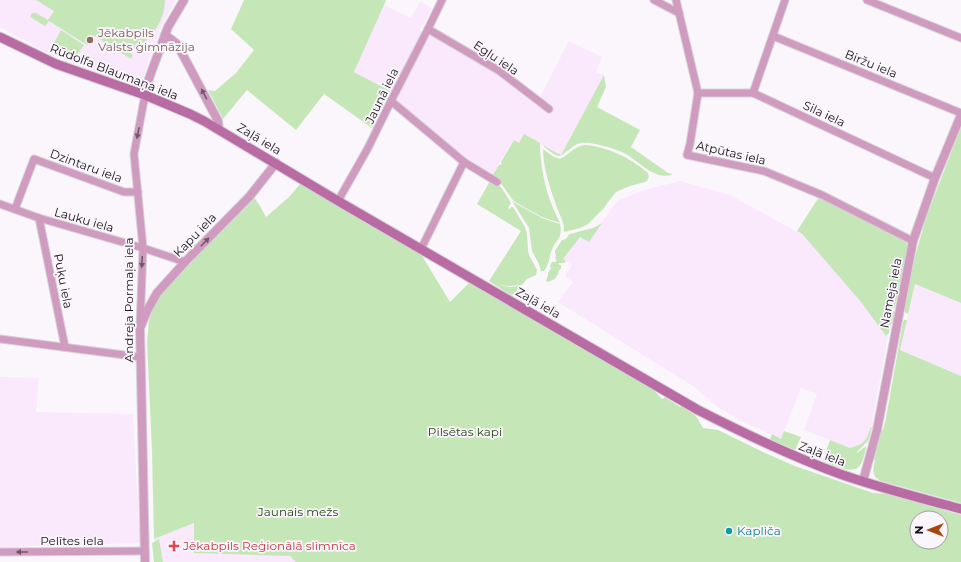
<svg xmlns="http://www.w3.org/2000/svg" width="961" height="562" viewBox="0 0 961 562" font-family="Montserrat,sans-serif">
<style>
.built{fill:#fae8fd}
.green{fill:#c5e7b8;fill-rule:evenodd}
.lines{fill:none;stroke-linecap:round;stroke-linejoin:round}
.minor-casing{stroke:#d7d1d8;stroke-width:9}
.tertiary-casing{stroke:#d7d1d8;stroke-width:10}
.secondary-casing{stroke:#d7d1d8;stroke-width:11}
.minor{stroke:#cf9bbf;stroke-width:7}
.tertiary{stroke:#cf9bbf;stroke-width:8}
.secondary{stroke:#b86ca3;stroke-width:9}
.oneway{fill:#74566d}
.education-dot{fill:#8d6e63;stroke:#fbf6fc;stroke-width:1.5}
.culture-dot{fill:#0f9aa8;stroke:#fbf6fc;stroke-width:1.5}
.health-dot{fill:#e0444e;stroke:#fbf6fc;stroke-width:1.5}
.labels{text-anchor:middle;stroke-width:3.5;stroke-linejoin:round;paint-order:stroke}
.education-label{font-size:12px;fill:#785e54;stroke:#fbf6fc;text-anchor:start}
.street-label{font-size:12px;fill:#19111b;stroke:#fbf6fc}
.park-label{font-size:12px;fill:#224413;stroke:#fbf6fc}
.culture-label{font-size:12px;fill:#0d838f;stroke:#fbf6fc;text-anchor:start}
.health-label{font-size:12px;fill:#be3a42;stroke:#fbf6fc;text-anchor:start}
</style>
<rect width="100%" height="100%" fill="#fbf6fc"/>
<g class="built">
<path d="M 0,0 L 176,0 L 162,25 L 150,56 L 141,86 L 100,73 L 44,51 L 0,27 Z"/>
<path d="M 420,2 L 432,8 L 420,31 L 431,35 L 476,58 L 536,105 L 569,41 L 602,57 L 596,72 L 604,75 L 561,155 L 524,135 L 519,143 L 513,140 L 492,176 L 466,162 L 442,142 L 426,124 L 403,108 L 390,91 L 354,72 L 384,5 L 411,18 Z"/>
<path d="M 680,181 L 730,195 L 801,234 L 830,264 L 861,302 L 888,337 L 871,427 L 865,441 L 862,444 L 850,448 L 804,430 L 817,394 L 801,388 L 781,439 L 743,422 L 716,406 L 696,388 L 558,302 L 573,282 L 565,276 L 572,265 L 563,259 L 580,237 L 589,241 L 617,201 L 641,191 Z"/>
<path d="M 915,284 L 961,303 L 961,376 L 900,350 Z"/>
<path d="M 0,377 L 39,378 L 36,412 L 133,414 L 140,543 L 0,547 Z"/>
<path d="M 194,523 L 195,553 L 291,556 L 296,562 L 156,562 L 154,539 Z"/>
</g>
<g class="green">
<path d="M 36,0 L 165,0 C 165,21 149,47 127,50 L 133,55 L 131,59 L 93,35 L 87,45 L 49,21 L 45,26 L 30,17 L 32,13 L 36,13 L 48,20 L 54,11 Z"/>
<path d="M 244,0 L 386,0 L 384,5 L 354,72 L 390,91 L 372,128 L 324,94 L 296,130 L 247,90 L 223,119 L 208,90 L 215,91 L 236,73 L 254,50 L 231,29 Z"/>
<path d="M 61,30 L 84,45 L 76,57 L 54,43 Z"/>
<path d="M 604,75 L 606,87 L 597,107 L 640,130 L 631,147 L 668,173 L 673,174 C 658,182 639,162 626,154 C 617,149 591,141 581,143 C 573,144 567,153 560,156 L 555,155 L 544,147 L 544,146 L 561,155 Z"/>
<path d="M 961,127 L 961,303 L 915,284 L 908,314 L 905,312 L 904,306 L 916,253 L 927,215 Z"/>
<path d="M 524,134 L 540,143 C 540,164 545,189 553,208 C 555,213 558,218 560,223 L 542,217 L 515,202 L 512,199 L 500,182 L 492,176 L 499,165 L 502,164 L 501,162 L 514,140 L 519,143 Z"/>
<path d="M 584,145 C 607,146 630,158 647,172 C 650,175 649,180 645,182 L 630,186 L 620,190 L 616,192 L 608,202 L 604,208 L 588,224 L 580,228 L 564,232 C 565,222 559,215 556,205 C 550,188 543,167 543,149 L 554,157 L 560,159 C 569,155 573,147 584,145 Z"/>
<path d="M 491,179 C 501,185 505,193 511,203 L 508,208 L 510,209 L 511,207 L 513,207 L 525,227 L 527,234 L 528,251 L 529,255 L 537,270 L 536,275 L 527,279 L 522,285 L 509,286 L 497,285 L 510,287 L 520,286 L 513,295 L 509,294 L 489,281 L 521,231 L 477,204 Z"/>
<path d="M 301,183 L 421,254 L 450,302 L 469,283 L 654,390 L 662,399 L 665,397 L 680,407 L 682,405 L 696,416 L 703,428 L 718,430 L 757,449 L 763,452 L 795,466 L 873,493 L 887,494 L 961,515 L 961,562 L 296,562 L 290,556 L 194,553 L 194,523 L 154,539 L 152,450 L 147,341 L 149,321 L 154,305 L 166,289 L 254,197 L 260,206 L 266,217 L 289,197 ZM 917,518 L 941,518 L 941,542 L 917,542 Z"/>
<path d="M 819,197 L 906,240 L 908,248 L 906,256 L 905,257 L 906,259 L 904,264 L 895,307 L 892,310 L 895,313 L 892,323 C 889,326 890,329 889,333 L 886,336 L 861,302 L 824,259 L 802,234 L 797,231 Z"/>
<path d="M 512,201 L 515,203 L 542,218 L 560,224 C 561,228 561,232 560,236 C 558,240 555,243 553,247 C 549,255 550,264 544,271 L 541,271 L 539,264 L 532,251 L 529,228 Z"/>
<path d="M 602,223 L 589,242 L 580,237 L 563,259 L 566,261 L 564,263 L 559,263 L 559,265 L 561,265 L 561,269 L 559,270 L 558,275 L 557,275 L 555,279 L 548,282 L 546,281 L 548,275 L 548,273 L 551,268 L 550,266 L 552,262 L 555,262 L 557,260 L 555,258 L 556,255 L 555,253 L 555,251 L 562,240 C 567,240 567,236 570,234 L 593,228 Z"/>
<path d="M 904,320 L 907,320 L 900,350 L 961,376 L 961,503 L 881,481 C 871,476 873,469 875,460 L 873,459 L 881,430 L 883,430 L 886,418 L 903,322 Z"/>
<path d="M 871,427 L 872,428 L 868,441 L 857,452 L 857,453 L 866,446 C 866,451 864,455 863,459 C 858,477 841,468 828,463 L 832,462 L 832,461 L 827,462 L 823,461 L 830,440 L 850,448 C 866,443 865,442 871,427 Z"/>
<path d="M 784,431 L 801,437 L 795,450 L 770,439 L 772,434 L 781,439 Z"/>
<path d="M 159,539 L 163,562 L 154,562 L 152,543 Z"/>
</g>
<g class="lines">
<g class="minor-casing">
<g id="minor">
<path d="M 654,0 L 679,13"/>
<path d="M 676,0 L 698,93 L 690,144 L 687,155 L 764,171 L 822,195 L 913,241"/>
<path d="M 867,0 L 961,38"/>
<path d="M 428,29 L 498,70 L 549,109"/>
<path d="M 773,36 L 961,113"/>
<path d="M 698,93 L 753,93 L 935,178"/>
<path d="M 753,93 L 785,0"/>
<path d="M 391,101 L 464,162 L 421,249"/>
<path d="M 464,162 L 497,182"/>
<path d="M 338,201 L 368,148 L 391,101 L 428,29 L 442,0"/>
<path d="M 0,204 L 39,218 L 143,248 L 185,262"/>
<path d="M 15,209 L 34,159 L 124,192 L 138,192"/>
<path d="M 39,218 L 65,347"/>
<path d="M 140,327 L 143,248 L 134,154 L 145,95"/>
<path d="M 0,339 L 140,357"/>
<path d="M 0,552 L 145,551"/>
</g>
</g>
<g class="tertiary-casing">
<g id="tertiary">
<path d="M 165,35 L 172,40 L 177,44 L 216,117 L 218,121 L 219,129"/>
<path d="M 145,95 L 146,87 L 155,62 L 168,27 L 184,0"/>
<path d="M 863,481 L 877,430 L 913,241 L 935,178 L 961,115"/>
<path d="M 145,562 L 140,328 L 148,309 L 157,293 L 185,262 L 249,197 L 276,163"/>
</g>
</g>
<g class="secondary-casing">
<path id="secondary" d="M 0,37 L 56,64 L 145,95 L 190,114 L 204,121 L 338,201 L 698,410 C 745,434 791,456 840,474 C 880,488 921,498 961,509"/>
</g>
<use href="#minor" class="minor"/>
<use href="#tertiary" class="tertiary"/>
<use href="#secondary" class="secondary"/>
</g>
<defs><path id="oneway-solid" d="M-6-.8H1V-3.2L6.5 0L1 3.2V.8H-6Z"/></defs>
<g class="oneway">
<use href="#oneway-solid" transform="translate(204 94) rotate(-118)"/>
<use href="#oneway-solid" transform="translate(138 133) rotate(102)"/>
<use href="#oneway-solid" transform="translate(205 242) rotate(-46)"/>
<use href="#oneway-solid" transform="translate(142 262) rotate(93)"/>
<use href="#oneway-solid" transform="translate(22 552) rotate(180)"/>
</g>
<circle class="education-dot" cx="90" cy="40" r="4"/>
<circle class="culture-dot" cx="729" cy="531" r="4"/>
<path class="health-dot" d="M172 540h4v4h4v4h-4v4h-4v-4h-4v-4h4z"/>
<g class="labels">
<g class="education-label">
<text x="98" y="37">Jēkabpils<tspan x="98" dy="14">Valsts ģimnāzija</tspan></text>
</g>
<g class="street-label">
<text transform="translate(496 58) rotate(34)" y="4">Egļu iela</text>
<text transform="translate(871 64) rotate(22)" y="4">Biržu iela</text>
<text transform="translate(114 72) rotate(21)" y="4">Rūdolfa Blaumaņa iela</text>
<text transform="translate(382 96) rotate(-64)" y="4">Jaunā iela</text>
<text transform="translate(824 114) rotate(25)" y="4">Sila iela</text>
<text transform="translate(259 139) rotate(31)" y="4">Zaļā iela</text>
<text transform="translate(731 153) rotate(13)" y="4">Atpūtas iela</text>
<text transform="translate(86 166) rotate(20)" y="4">Dzintaru iela</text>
<text transform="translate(84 220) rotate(16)" y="4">Lauku iela</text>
<text transform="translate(195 235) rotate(-46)" y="4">Kapu iela</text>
<text transform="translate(63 281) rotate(79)" y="4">Puķu iela</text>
<text transform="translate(891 293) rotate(-79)" y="4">Nameja iela</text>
<text transform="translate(129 300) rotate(-90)" y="4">Andreja Pormaļa iela</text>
<text transform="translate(538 303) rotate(30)" y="4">Zaļā iela</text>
<text transform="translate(822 454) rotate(21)" y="4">Zaļā iela</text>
<text x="72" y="545">Pelītes iela</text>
</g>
<g class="park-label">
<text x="465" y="436">Pilsētas kapi</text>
<text x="298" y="516">Jaunais mežs</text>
</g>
<g class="culture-label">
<text x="737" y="535">Kapliča</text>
</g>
<g class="health-label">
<text x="183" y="550">Jēkabpils Reģionālā slimnīca</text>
</g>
</g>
<g transform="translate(929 530) rotate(270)"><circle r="19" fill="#fbf6fc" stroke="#a19aa2"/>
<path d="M0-3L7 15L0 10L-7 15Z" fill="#a8450b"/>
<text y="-6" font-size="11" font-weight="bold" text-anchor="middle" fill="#19111b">N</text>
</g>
</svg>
